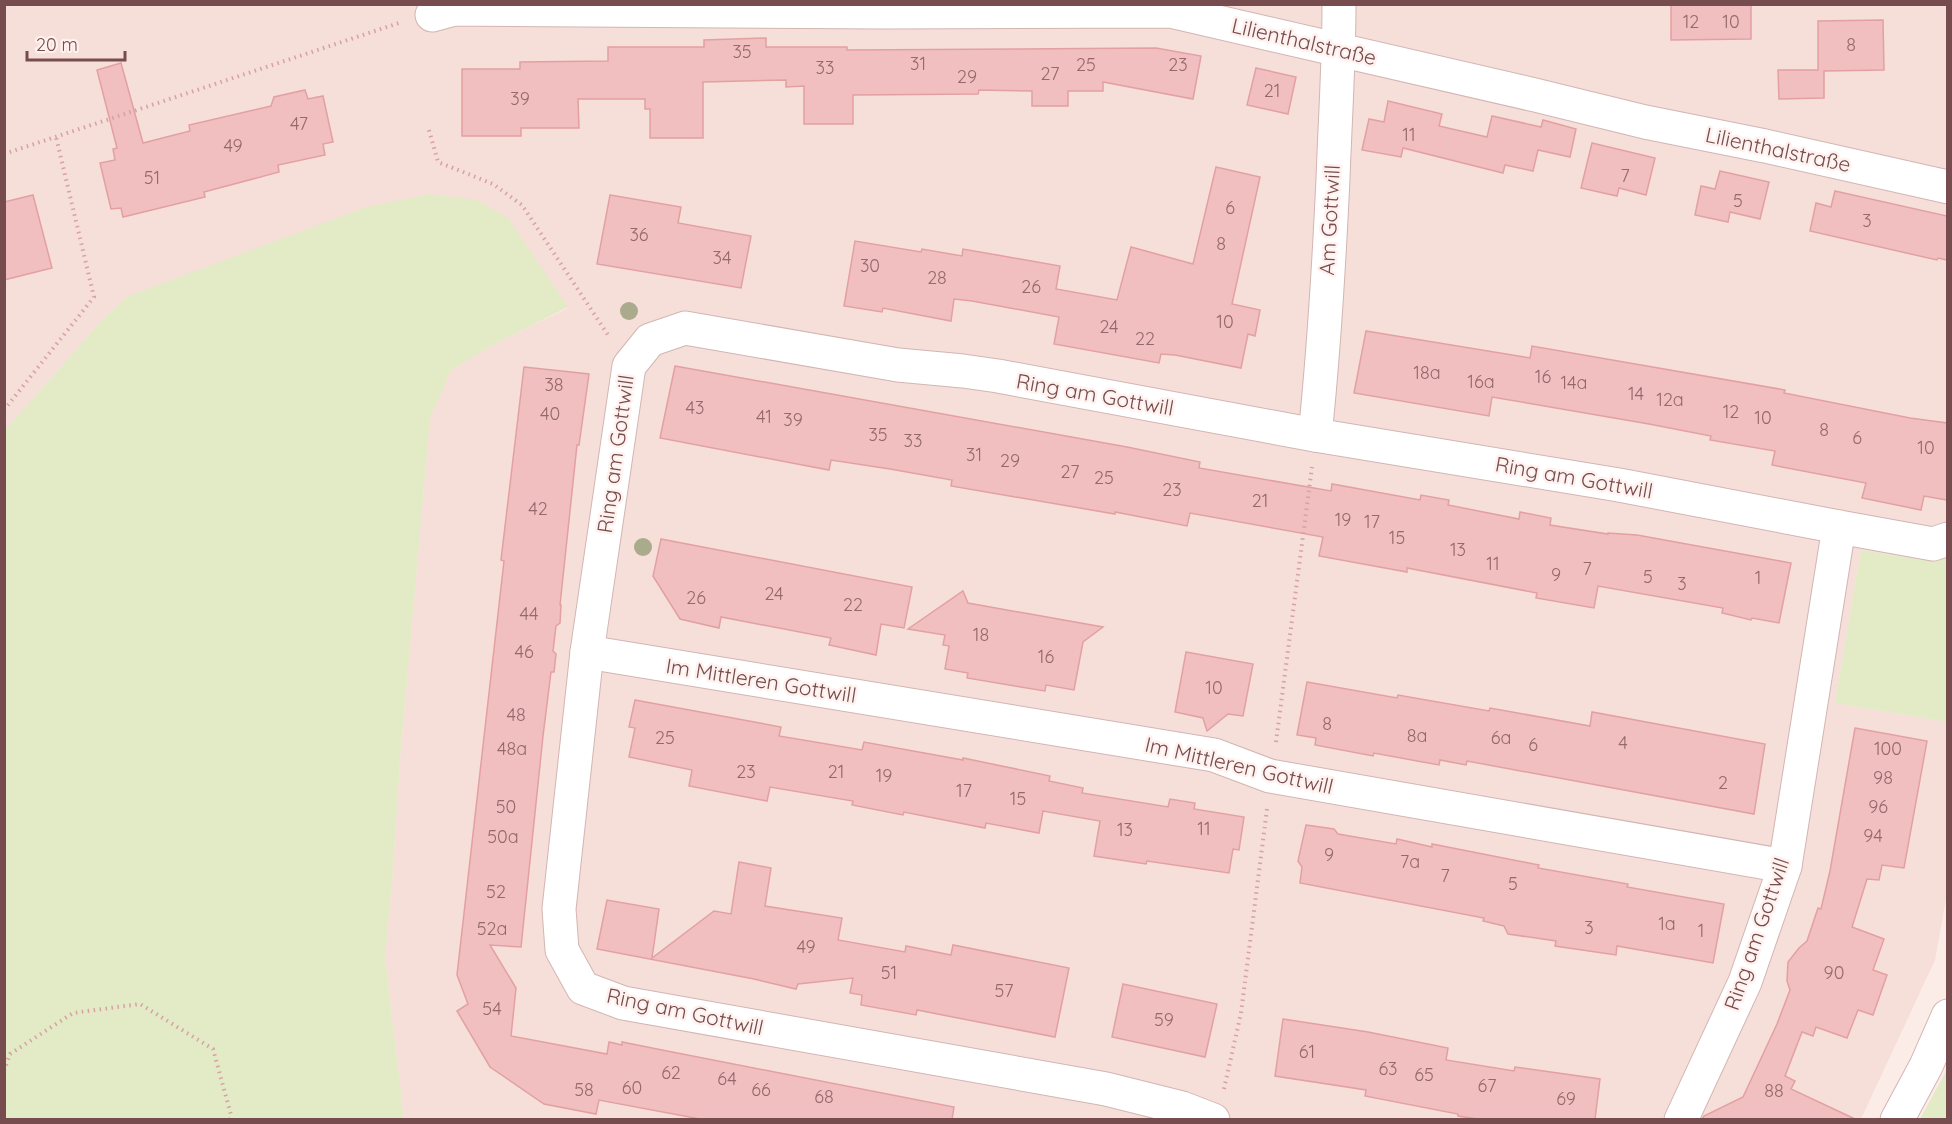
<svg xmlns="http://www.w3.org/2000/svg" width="1952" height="1124" viewBox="0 0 1952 1124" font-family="Quicksand,sans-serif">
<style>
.residential{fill:#f6ded9}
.green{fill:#e3eac6}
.building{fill:#f1bfc0;stroke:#e3a0a1;stroke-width:1.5}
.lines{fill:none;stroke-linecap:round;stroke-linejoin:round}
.minor-casing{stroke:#d3b5b3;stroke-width:35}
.path{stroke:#d6a2a3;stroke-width:4;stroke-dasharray:1.5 4.5;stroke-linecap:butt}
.minor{stroke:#fff;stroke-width:33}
.tree{fill:#a9ab8c}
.labels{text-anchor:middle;stroke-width:5;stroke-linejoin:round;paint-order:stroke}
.number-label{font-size:18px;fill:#95696a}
.street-label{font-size:21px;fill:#764c4e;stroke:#fff1ee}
</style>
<rect width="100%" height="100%" fill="#fcece7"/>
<path class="residential" d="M 5,5 L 1947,5 L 1947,554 L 1929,561 L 1861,550 L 1835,703 L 1947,722 L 1947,894 L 1935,960 L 1861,1119 L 404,1119 L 385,958 L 393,871 L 400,760 L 430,418 L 451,370 L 495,344 L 568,308 L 128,296 L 103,319 L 5,430 Z"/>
<g class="green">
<path d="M 430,194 L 477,200 L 508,218 L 568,307 L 495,344 L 451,370 L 430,419 L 400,760 L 393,871 L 385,958 L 404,1119 L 5,1119 L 5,430 L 103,319 L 128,296 L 367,207 Z"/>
<path d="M 1861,550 L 1929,561 L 1947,554 L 1947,722 L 1835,703 Z"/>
<path d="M 1947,1068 L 1947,1119 L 1920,1119 L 1944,1075 Z"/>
</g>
<g class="building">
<path d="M 1671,4 L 1751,4 L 1751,39 L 1671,40 Z"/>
<path d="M 1883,20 L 1884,70 L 1824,71 L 1824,98 L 1779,99 L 1778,70 L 1818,70 L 1818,21 Z"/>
<path d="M 766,38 L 766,47 L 847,47 L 847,50 L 1156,48 L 1201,56 L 1193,99 L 1103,82 L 1103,91 L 1068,91 L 1068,106 L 1032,106 L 1032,91 L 979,90 L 978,94 L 853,95 L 853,124 L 804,124 L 804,86 L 786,87 L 786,80 L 703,82 L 703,138 L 650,138 L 650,109 L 645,109 L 645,99 L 578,99 L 579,128 L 521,128 L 521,136 L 462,136 L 462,69 L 520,69 L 520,62 L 608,61 L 608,47 L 704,47 L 704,40 Z"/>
<path d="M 121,63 L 143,143 L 190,131 L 189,125 L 271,106 L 274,97 L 305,90 L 308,99 L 323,96 L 333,142 L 323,144 L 325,155 L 278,165 L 279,172 L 204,192 L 205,197 L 123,217 L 121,208 L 111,209 L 100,163 L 115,160 L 113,149 L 117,148 L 97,70 Z"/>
<path d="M 1256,68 L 1296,77 L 1288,114 L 1247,105 Z"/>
<path d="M 1388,101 L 1442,114 L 1439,126 L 1487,137 L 1492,116 L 1541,127 L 1543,120 L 1576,129 L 1570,157 L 1538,150 L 1533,171 L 1505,165 L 1503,173 L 1403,148 L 1401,157 L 1362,150 L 1369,119 L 1384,122 Z"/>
<path d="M 1592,143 L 1655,158 L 1646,195 L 1619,188 L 1617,196 L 1581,188 Z"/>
<path d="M 1216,167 L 1260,177 L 1232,304 L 1260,310 L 1255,336 L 1248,334 L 1241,368 L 1175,355 L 1161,354 L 1159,363 L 1054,344 L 1059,317 L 972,301 L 954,299 L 951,321 L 883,308 L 882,312 L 844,306 L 855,241 L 921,252 L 922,249 L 962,256 L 963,249 L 1060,266 L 1056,289 L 1117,300 L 1131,247 L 1193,264 Z"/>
<path d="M 1720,171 L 1769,182 L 1760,219 L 1730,212 L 1728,222 L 1695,215 L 1701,186 L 1715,189 Z"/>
<path d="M 1835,191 L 1947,216 L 1947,260 L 1938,258 L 1937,260 L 1810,231 L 1816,203 L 1831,207 Z"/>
<path d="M 33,195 L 52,268 L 4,280 L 4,202 Z"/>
<path d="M 610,195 L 681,207 L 678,223 L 751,236 L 741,288 L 597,264 Z"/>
<path d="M 1366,331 L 1530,358 L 1532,346 L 1785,390 L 1784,393 L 1910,418 L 1947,423 L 1947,500 L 1924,496 L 1921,510 L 1862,498 L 1866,483 L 1772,465 L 1775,451 L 1710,440 L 1711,436 L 1649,424 L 1492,397 L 1489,416 L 1354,393 Z"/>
<path d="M 675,366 L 1127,447 L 1200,462 L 1199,468 L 1331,491 L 1332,484 L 1420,500 L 1421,495 L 1449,500 L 1448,505 L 1519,519 L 1520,512 L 1551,518 L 1550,525 L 1608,534 L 1608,533 L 1637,535 L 1791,563 L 1779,623 L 1752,618 L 1751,620 L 1722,613 L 1723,608 L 1598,586 L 1594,608 L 1536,598 L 1537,593 L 1407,568 L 1407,572 L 1319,556 L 1323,537 L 1190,513 L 1187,526 L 1115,512 L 1115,514 L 951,486 L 952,480 L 890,469 L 831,460 L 829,470 L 660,438 Z"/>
<path d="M 524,367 L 589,374 L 579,445 L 577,445 L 560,605 L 561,605 L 560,623 L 556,626 L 553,651 L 556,654 L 554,672 L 551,672 L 543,736 L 521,947 L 490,945 L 516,988 L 511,1036 L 607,1054 L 609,1042 L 622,1045 L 622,1042 L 657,1049 L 954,1107 L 952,1119 L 700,1119 L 599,1100 L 596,1114 L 544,1104 L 490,1067 L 457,1011 L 468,1004 L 457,975 L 504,561 L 501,560 Z"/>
<path d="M 661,539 L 912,587 L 904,628 L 881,624 L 876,655 L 829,645 L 831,638 L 721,617 L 719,628 L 680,619 L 653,576 Z"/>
<path d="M 963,591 L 968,603 L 1103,627 L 1083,642 L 1074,690 L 1046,685 L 1045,691 L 967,678 L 968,673 L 945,669 L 949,646 L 943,645 L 945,635 L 908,629 Z"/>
<path d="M 1186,652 L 1253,664 L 1243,716 L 1228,714 L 1207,731 L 1203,718 L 1175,712 Z"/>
<path d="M 1307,682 L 1397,698 L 1398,695 L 1489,711 L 1490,708 L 1590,726 L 1592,712 L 1765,744 L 1754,814 L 1467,761 L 1466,765 L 1440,760 L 1439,765 L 1374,753 L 1373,756 L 1315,745 L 1316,738 L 1297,735 Z"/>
<path d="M 635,700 L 781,727 L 779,736 L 862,750 L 864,742 L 963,760 L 963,758 L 1050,776 L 1049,781 L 1083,788 L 1082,793 L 1168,807 L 1170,799 L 1195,803 L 1194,809 L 1244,817 L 1239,850 L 1233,849 L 1229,873 L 1147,861 L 1146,864 L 1094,856 L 1100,821 L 1043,811 L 1039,833 L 986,823 L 985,828 L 904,812 L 903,815 L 852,805 L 853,801 L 770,787 L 767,801 L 689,786 L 692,770 L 629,757 L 635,728 L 629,727 Z"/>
<path d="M 1855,728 L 1927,741 L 1904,868 L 1882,865 L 1879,880 L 1867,879 L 1852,927 L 1884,939 L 1873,970 L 1887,975 L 1873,1015 L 1858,1010 L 1847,1038 L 1816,1027 L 1813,1036 L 1802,1032 L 1785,1076 L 1795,1081 L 1791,1089 L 1855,1119 L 1702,1119 L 1704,1116 L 1743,1097 L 1777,1024 L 1790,990 L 1787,981 L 1788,962 L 1799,948 L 1807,941 L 1818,908 L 1821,909 L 1830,871 Z"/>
<path d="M 1306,825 L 1334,829 L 1338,834 L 1396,844 L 1397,839 L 1432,847 L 1432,844 L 1539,865 L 1538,868 L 1628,884 L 1627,887 L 1724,904 L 1713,963 L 1617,946 L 1616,955 L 1555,946 L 1556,941 L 1508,934 L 1504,926 L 1483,921 L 1484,918 L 1300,883 L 1302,867 L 1298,861 Z"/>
<path d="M 739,862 L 771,868 L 765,906 L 842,918 L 838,940 L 905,952 L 906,946 L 951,955 L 953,945 L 1069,968 L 1055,1037 L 917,1010 L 916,1015 L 861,1005 L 862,995 L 850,993 L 853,978 L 798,984 L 796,989 L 754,979 L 597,949 L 607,900 L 659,909 L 652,958 L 714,911 L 731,914 Z"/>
<path d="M 1123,984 L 1217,1004 L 1205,1057 L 1112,1037 Z"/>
<path d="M 1283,1019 L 1368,1032 L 1448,1048 L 1446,1060 L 1514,1071 L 1515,1067 L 1600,1079 L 1595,1119 L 1478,1119 L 1458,1116 L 1458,1114 L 1365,1096 L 1366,1090 L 1275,1076 Z"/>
</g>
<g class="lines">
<g class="minor-casing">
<g id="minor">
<path d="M 432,15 L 454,9 L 884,12 L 1170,11 L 1535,95 L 1645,122 L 1765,146 L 1948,187"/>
<path d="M 1315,435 C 1324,350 1329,264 1333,179 C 1335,121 1339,63 1339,4"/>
<path d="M 1839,527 L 1933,544 L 1948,539"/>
<path d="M 587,652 L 1214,755 L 1270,776 L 1785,866"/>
<path d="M 1213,1120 L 1182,1108 L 1106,1089 L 623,1003 L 583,988 L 562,950 L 559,909 L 587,652 L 629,366 L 650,340 L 685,328 L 898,365 L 963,371 L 998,376 L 1315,435 L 1619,485 L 1839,527 L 1785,866 L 1745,982 L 1681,1120"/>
<path d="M 1897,1120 L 1926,1066 L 1948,1016"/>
</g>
</g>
<g class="path">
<path d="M 429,130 L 438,162 L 493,184 L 522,205 L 610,338"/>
<path d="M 4,154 L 402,22"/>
<path d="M 4,410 L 94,297 L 56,137"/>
<path d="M 1276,742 L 1312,467"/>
<path d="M 4,1071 L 10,1054 L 73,1013 L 140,1004 L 213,1049 L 231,1115 L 230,1120"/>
<path d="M 1224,1089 L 1241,1013 L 1267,809"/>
</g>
<use href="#minor" class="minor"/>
</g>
<g class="tree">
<circle cx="629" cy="311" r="9"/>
<circle cx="643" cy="547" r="9"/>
</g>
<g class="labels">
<g class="number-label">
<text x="1691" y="28">12</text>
<text x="1731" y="28">10</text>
<text x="1851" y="51">8</text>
<text x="742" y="58">35</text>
<text x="918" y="70">31</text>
<text x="1086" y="71">25</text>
<text x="1178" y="71">23</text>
<text x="825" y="74">33</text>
<text x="1050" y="80">27</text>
<text x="967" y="83">29</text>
<text x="1272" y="97">21</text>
<text x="520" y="105">39</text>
<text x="299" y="130">47</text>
<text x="1409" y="141">11</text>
<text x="233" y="152">49</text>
<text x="1625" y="182">7</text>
<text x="152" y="184">51</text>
<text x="1738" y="207">5</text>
<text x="1230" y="214">6</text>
<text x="1867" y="227">3</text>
<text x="639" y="241">36</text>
<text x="1221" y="250">8</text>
<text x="722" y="264">34</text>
<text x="870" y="272">30</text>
<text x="937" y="284">28</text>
<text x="1031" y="293">26</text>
<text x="1225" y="328">10</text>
<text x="1109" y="333">24</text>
<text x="1145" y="345">22</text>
<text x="1427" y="379">18a</text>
<text x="1543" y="383">16</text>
<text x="1481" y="388">16a</text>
<text x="1574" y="389">14a</text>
<text x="554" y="391">38</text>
<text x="1636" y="400">14</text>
<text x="1670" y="406">12a</text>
<text x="695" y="414">43</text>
<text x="1731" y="418">12</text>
<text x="550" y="420">40</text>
<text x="764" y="423">41</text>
<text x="1763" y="424">10</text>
<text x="793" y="426">39</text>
<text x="1824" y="436">8</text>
<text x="878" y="441">35</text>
<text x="1857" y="444">6</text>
<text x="913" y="447">33</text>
<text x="1926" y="454">10</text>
<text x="974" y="461">31</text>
<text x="1010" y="467">29</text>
<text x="1070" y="478">27</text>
<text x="1104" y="484">25</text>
<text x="1172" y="496">23</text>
<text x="1260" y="507">21</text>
<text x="538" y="515">42</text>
<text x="1343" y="526">19</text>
<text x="1372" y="528">17</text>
<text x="1397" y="544">15</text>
<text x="1458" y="556">13</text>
<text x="1493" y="570">11</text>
<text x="1587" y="575">7</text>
<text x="1556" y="581">9</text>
<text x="1648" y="583">5</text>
<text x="1758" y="584">1</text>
<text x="1682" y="590">3</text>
<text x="774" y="600">24</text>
<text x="696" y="604">26</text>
<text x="853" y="611">22</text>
<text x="529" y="620">44</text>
<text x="981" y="641">18</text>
<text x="524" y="658">46</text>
<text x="1046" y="663">16</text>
<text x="1214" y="694">10</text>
<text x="516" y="721">48</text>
<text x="1327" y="730">8</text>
<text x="1417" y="742">8a</text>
<text x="665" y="744">25</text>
<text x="1501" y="744">6a</text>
<text x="1623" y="749">4</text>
<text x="1533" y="751">6</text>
<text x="512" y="755">48a</text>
<text x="1888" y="755">100</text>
<text x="746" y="778">23</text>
<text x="836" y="778">21</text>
<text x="884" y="782">19</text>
<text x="1883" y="784">98</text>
<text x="1723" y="789">2</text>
<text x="964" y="797">17</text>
<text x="1018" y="805">15</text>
<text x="506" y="813">50</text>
<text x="1878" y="813">96</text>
<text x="1204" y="835">11</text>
<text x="1125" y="836">13</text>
<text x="1873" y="842">94</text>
<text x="503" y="843">50a</text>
<text x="1329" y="861">9</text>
<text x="1410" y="868">7a</text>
<text x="1445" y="882">7</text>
<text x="1513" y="890">5</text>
<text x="496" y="898">52</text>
<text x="1667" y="930">1a</text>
<text x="1589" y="934">3</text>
<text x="492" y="935">52a</text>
<text x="1701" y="937">1</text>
<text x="806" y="953">49</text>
<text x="889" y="979">51</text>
<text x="1834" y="979">90</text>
<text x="1004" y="997">57</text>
<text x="492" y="1015">54</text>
<text x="1164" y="1026">59</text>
<text x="1307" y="1058">61</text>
<text x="1388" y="1075">63</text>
<text x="671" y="1079">62</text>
<text x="1424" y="1081">65</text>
<text x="727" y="1085">64</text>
<text x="1487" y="1092">67</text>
<text x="632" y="1094">60</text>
<text x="584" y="1096">58</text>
<text x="761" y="1096">66</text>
<text x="1774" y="1097">88</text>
<text x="824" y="1103">68</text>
<text x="1566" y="1105">69</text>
</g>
<g class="street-label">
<text transform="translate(1304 42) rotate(13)" y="7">Lilienthalstraße</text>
<text transform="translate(1778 150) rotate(12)" y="7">Lilienthalstraße</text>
<text transform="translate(1330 220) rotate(-87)" y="7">Am Gottwill</text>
<text transform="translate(1095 395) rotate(10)" y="7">Ring am Gottwill</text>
<text transform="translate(616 454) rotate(-82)" y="7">Ring am Gottwill</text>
<text transform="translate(1574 478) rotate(10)" y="7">Ring am Gottwill</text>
<text transform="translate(761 681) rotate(9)" y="7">Im Mittleren Gottwill</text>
<text transform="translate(1239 766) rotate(13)" y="7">Im Mittleren Gottwill</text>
<text transform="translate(1757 934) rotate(-71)" y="7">Ring am Gottwill</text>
<text transform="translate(685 1012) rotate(12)" y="7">Ring am Gottwill</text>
</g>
</g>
<rect width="1952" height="1124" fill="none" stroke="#764c4e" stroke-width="12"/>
<path d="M27 51v9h98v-9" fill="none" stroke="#764c4e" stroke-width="3"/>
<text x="36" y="51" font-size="18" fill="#764c4e" stroke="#fff1ee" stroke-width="4.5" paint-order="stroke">20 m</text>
</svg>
